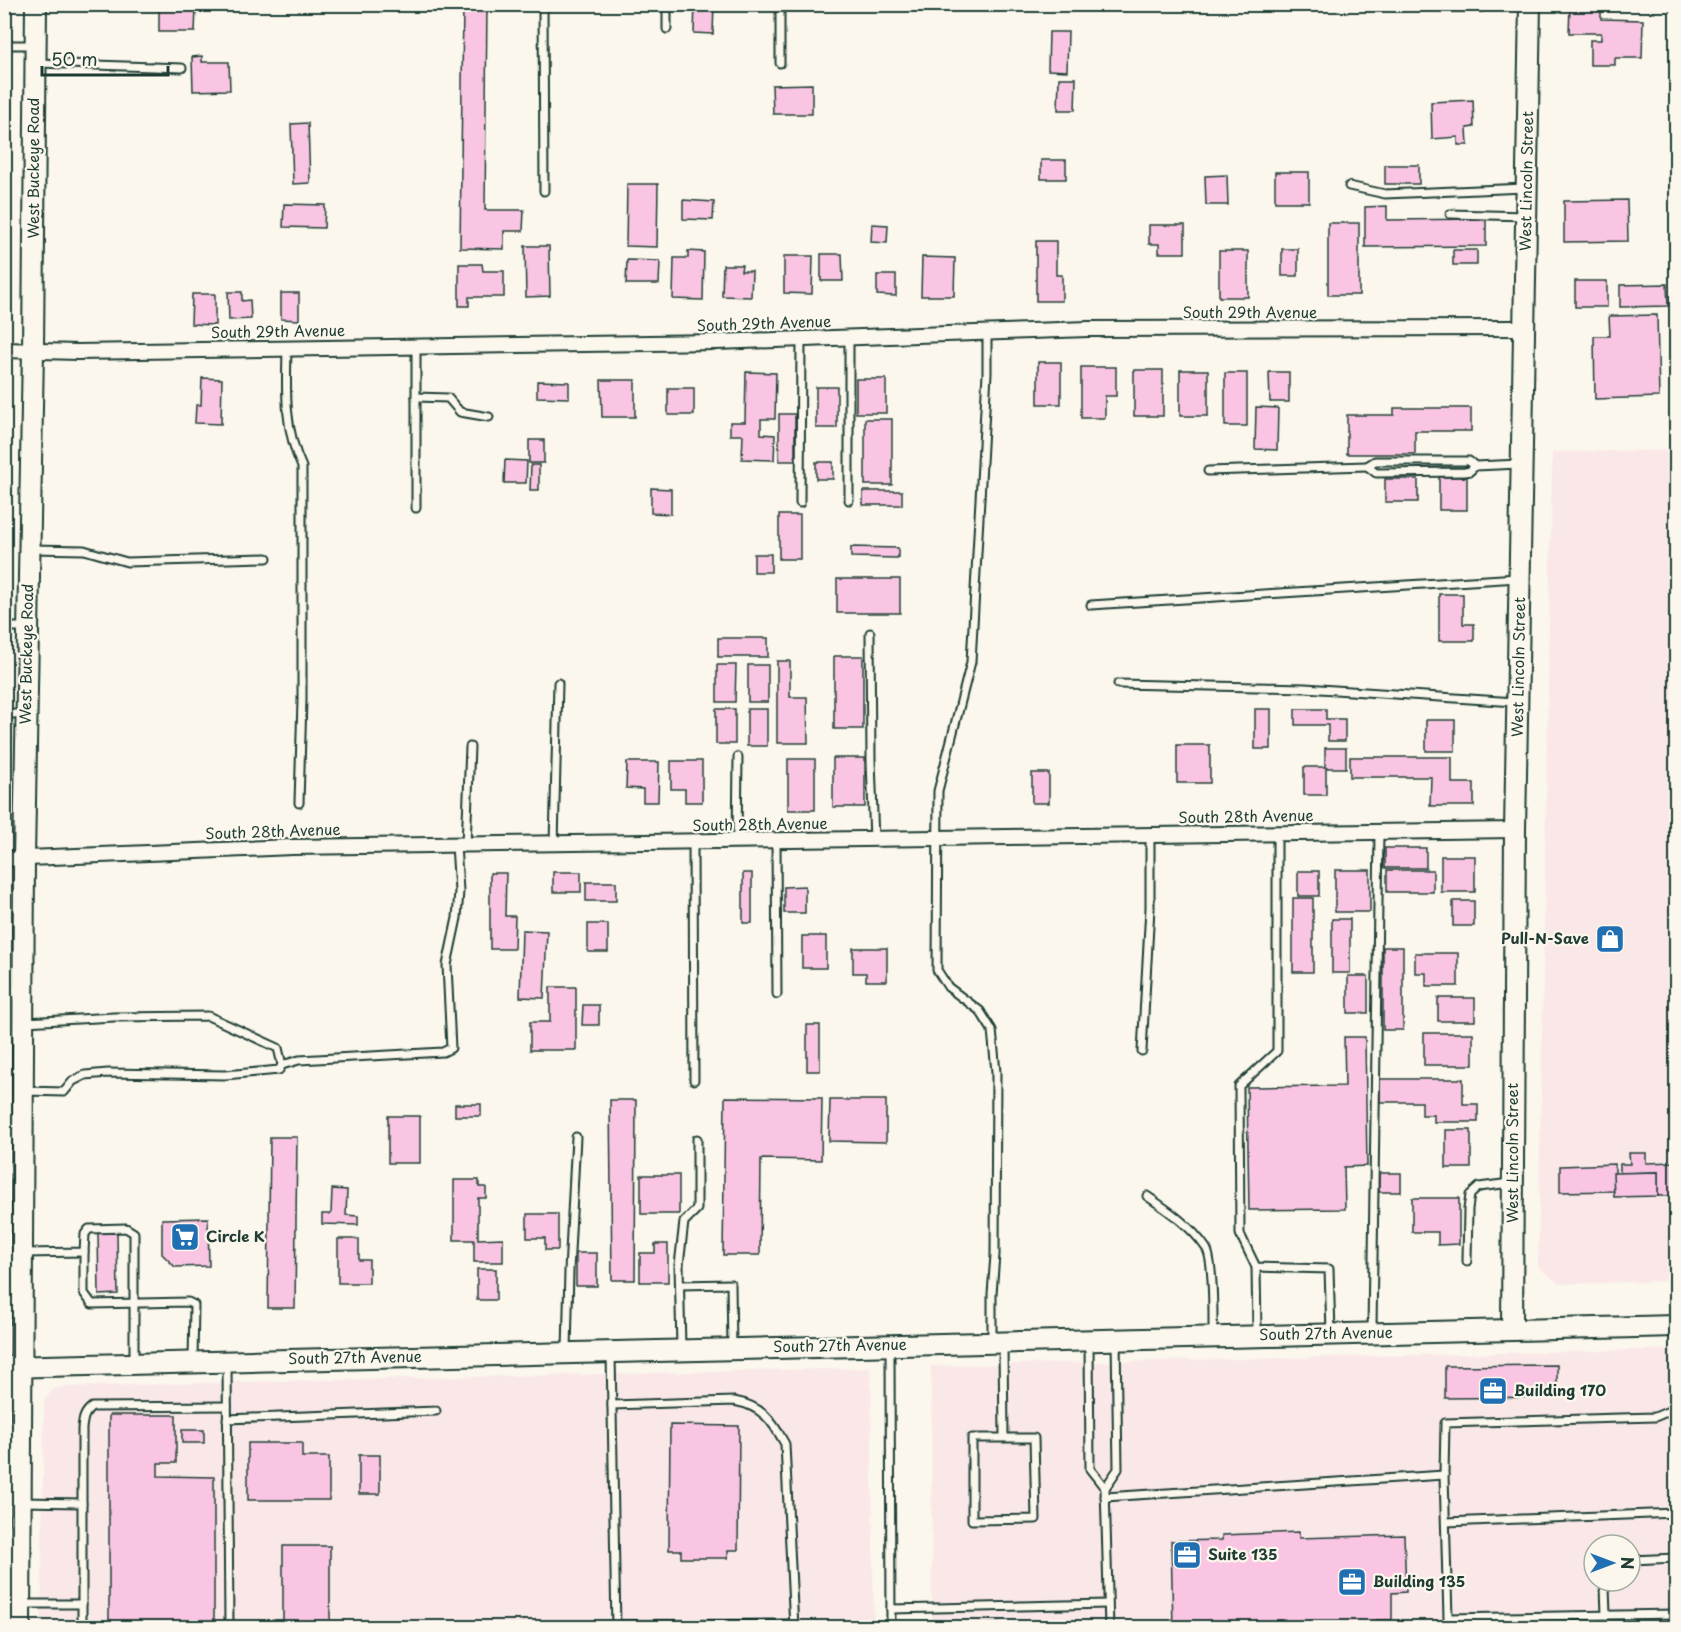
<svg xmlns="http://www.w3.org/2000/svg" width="1681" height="1632" viewBox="0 0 1681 1632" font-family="'Playpen Sans',sans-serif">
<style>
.built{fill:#fae8e9;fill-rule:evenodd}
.building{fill:#f9c5e3;stroke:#1f3d34;stroke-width:1.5}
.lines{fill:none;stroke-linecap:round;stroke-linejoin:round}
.lane-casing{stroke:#1f3d34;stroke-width:11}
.street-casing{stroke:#1f3d34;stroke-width:18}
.secondary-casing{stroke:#1f3d34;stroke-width:24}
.lane{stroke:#fbf7ec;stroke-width:7}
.street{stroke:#fbf7ec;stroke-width:14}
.secondary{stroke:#fbf7ec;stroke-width:20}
.labels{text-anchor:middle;stroke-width:4.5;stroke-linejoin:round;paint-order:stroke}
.street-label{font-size:15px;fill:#1f3d34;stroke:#fbf7ec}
.poi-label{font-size:15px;font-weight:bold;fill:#1f3d34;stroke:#fbf7ec;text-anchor:start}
</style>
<rect width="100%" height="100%" fill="#fbf7ec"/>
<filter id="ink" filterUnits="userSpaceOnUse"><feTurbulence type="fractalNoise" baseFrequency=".0167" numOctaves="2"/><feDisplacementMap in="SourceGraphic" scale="12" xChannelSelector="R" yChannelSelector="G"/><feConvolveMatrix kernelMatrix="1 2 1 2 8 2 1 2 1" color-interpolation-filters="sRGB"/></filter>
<g filter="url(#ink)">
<g class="built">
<path d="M 1676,450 L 1676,1281 L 1559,1284 L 1538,1267 L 1552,452 Z"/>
<path d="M 1676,1349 L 1676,1627 L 932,1627 L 931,1366 ZM 1594,1545 L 1630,1545 L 1630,1581 L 1594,1581 Z"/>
<path d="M 871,1368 L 874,1627 L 41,1628 L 44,1402 L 48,1395 L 54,1389 L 64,1387 L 235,1382 Z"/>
</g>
<g class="building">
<path d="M 463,4 L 487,4 L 485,210 L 524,210 L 523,231 L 504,231 L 504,249 L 460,248 Z"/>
<path d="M 695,4 L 714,4 L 713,34 L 694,33 Z"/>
<path d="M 1440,4 L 1483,4 L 1483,12 L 1441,12 Z"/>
<path d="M 1570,6 L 1601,6 L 1601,19 L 1643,20 L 1642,58 L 1615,58 L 1615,65 L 1590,65 L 1590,40 L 1601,40 L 1601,33 L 1569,33 Z"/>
<path d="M 159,8 L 196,8 L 195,32 L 159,32 Z"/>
<path d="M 1049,32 L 1068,32 L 1067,71 L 1048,70 Z"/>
<path d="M 202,56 L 202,62 L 229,62 L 230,90 L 193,91 L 192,57 Z"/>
<path d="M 1059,78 L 1076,78 L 1075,110 L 1058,110 Z"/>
<path d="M 812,84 L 812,114 L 773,114 L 772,85 Z"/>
<path d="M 1473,100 L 1474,127 L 1467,128 L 1468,145 L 1458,145 L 1458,137 L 1432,139 L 1431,102 Z"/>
<path d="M 308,123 L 310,183 L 293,184 L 291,124 Z"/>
<rect x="1041" y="160" width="25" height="19"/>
<rect x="1385" y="165" width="34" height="19"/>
<rect x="1275" y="172" width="34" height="30"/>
<path d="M 1227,175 L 1228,205 L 1206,205 L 1205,176 Z"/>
<path d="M 627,184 L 658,184 L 657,247 L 626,246 Z"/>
<path d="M 683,200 L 714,202 L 713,220 L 683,219 Z"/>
<path d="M 1627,200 L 1628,241 L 1564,242 L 1564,201 Z"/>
<path d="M 284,204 L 325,205 L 324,228 L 283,227 Z"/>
<path d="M 1387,206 L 1387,220 L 1486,219 L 1486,246 L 1365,247 L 1365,207 Z"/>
<rect x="1328" y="223" width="31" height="72"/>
<path d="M 872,224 L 888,225 L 887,243 L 871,242 Z"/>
<path d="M 1149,225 L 1185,225 L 1185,253 L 1159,253 L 1159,244 L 1149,244 Z"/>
<path d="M 1036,241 L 1056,241 L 1056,275 L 1062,275 L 1062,301 L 1036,301 Z"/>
<path d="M 525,246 L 549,246 L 550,296 L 526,297 Z"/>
<rect x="1282" y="249" width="16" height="27"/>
<rect x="1453" y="250" width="24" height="15"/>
<path d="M 688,251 L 704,252 L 703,300 L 673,299 L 674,258 L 688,258 Z"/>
<rect x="1219" y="251" width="29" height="46"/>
<path d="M 821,254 L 842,254 L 843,281 L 821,281 Z"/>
<path d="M 784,256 L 813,256 L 812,294 L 784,293 Z"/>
<path d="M 922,257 L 955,258 L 954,296 L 921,296 Z"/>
<path d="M 627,260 L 660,261 L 659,284 L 626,284 Z"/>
<path d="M 459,264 L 482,264 L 483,271 L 504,271 L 504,297 L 469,297 L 469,306 L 459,306 Z"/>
<path d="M 723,265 L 742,265 L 741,271 L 752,271 L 751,297 L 722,296 Z"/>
<path d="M 877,275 L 896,275 L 896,296 L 877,295 Z"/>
<rect x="1575" y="281" width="32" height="26"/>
<path d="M 1667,284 L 1668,306 L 1620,307 L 1620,285 Z"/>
<path d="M 228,292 L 242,292 L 242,301 L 250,300 L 251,319 L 229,320 Z"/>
<path d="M 281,293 L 299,293 L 299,320 L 281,319 Z"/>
<path d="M 192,294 L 215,294 L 215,325 L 191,324 Z"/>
<path d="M 1657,315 L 1659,397 L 1595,399 L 1594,336 L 1610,336 L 1609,316 Z"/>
<rect x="1038" y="362" width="23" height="42"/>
<path d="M 1081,367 L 1116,367 L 1116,396 L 1105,396 L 1105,418 L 1081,418 Z"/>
<rect x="1134" y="370" width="29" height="46"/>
<rect x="1180" y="370" width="28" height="46"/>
<path d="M 746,372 L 776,373 L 775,419 L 761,419 L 761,434 L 775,435 L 774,460 L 742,459 L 743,435 L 730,435 L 730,422 L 745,422 Z"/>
<path d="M 1269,372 L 1289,372 L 1289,402 L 1270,402 Z"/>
<rect x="1225" y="373" width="22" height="53"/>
<path d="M 202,378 L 222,379 L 221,424 L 195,423 L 196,405 L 201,405 Z"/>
<rect x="856" y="379" width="30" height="34"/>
<path d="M 601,380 L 635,380 L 635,417 L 602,417 Z"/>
<path d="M 537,381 L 569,382 L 569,398 L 537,397 Z"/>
<rect x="816" y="387" width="21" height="41"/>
<rect x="668" y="388" width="26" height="27"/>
<path d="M 1256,407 L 1278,408 L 1277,450 L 1255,449 Z"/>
<path d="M 1394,408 L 1471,408 L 1471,431 L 1415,431 L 1415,454 L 1347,454 L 1347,415 L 1394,415 Z"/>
<rect x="779" y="414" width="16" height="47"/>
<rect x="865" y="419" width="27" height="66"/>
<rect x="529" y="440" width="15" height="23"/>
<path d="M 505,460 L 527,461 L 526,483 L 504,483 Z"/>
<rect x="816" y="462" width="17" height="17"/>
<path d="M 531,465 L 539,465 L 539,490 L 530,490 Z"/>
<rect x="1439" y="477" width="28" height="33"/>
<rect x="1385" y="479" width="33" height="23"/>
<path d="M 651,488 L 671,489 L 671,514 L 651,513 Z"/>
<rect x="863" y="491" width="39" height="14"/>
<rect x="779" y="515" width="21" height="44"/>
<path d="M 851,547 L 898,548 L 898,558 L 851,557 Z"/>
<rect x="754" y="554" width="17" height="18"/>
<rect x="837" y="579" width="63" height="34"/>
<path d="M 1439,594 L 1463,594 L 1463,624 L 1474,624 L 1474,641 L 1439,641 Z"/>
<rect x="1670" y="612" width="6" height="48"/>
<rect x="718" y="638" width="50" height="19"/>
<rect x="834" y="656" width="29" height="73"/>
<path d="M 777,661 L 790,661 L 790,697 L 807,697 L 808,743 L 777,743 Z"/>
<path d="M 717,665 L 736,665 L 735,702 L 717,702 Z"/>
<rect x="748" y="665" width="20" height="37"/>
<rect x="716" y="709" width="19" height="35"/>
<rect x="747" y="709" width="20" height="37"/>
<rect x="1255" y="709" width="16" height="40"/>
<path d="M 1295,709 L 1326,709 L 1326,719 L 1345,719 L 1345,741 L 1328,741 L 1328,725 L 1295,725 Z"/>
<rect x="1426" y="720" width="29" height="31"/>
<rect x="1177" y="745" width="33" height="38"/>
<path d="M 1325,748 L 1346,748 L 1346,768 L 1326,768 L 1326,795 L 1304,795 L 1304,767 L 1325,767 Z"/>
<path d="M 1350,757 L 1452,757 L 1452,783 L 1474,783 L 1474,806 L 1430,806 L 1431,777 L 1350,777 Z"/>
<rect x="833" y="758" width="32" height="49"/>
<rect x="788" y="759" width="27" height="51"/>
<path d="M 671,761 L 702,761 L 702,802 L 685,802 L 685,789 L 671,789 Z"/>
<path d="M 627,762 L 659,762 L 658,802 L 643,802 L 643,789 L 626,788 Z"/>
<rect x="1032" y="773" width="17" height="30"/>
<rect x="1385" y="848" width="41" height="20"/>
<rect x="1441" y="856" width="34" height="36"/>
<rect x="1335" y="870" width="35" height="42"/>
<rect x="1387" y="870" width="46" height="22"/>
<rect x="1298" y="871" width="21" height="25"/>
<rect x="553" y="872" width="28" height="20"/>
<path d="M 490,873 L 506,873 L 505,916 L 515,916 L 514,949 L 490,949 Z"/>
<rect x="743" y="873" width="9" height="50"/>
<rect x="586" y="882" width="30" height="19"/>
<path d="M 805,886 L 805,913 L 784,913 L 784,887 Z"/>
<rect x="1293" y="898" width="20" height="74"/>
<rect x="1453" y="901" width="21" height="25"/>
<rect x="1332" y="919" width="18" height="54"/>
<rect x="588" y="924" width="20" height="28"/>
<path d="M 522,930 L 547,931 L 544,998 L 520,997 Z"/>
<rect x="802" y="936" width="24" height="32"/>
<rect x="1383" y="947" width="20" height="83"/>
<path d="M 853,948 L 887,948 L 887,981 L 866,981 L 866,973 L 853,973 Z"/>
<path d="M 1415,953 L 1458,953 L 1458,986 L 1426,986 L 1426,973 L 1415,973 Z"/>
<rect x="1348" y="976" width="20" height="37"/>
<path d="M 550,987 L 576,987 L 576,1050 L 530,1050 L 530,1022 L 550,1022 Z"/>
<rect x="1438" y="998" width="37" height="23"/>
<path d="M 583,1005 L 599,1005 L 599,1025 L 582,1025 Z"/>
<rect x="807" y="1025" width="13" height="46"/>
<rect x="1424" y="1033" width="49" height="32"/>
<path d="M 1344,1037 L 1365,1037 L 1367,1166 L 1344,1167 L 1345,1209 L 1249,1210 L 1247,1087 L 1345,1086 Z"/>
<path d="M 1380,1079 L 1463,1079 L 1463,1104 L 1478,1104 L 1478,1122 L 1434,1122 L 1434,1115 L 1422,1115 L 1422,1102 L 1380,1102 Z"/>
<path d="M 725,1097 L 822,1098 L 821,1160 L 761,1159 L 760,1255 L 723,1255 Z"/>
<path d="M 610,1100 L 636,1100 L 635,1280 L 612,1280 Z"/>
<path d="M 830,1100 L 886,1100 L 886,1142 L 829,1141 Z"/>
<rect x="455" y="1104" width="26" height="12"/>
<rect x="388" y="1116" width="32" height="47"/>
<rect x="1446" y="1130" width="25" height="38"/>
<path d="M 270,1137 L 297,1137 L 295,1308 L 268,1308 Z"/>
<path d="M 1629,1153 L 1646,1153 L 1646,1163 L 1676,1162 L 1676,1196 L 1658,1196 L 1658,1172 L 1620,1173 L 1620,1164 L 1630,1164 Z"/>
<path d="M 1615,1164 L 1615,1191 L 1560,1192 L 1560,1166 Z"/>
<path d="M 1658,1172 L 1658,1196 L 1614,1197 L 1613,1173 Z"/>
<rect x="1379" y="1173" width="22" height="19"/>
<rect x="641" y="1175" width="38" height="39"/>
<path d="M 454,1180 L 479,1180 L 479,1187 L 486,1187 L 486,1198 L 478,1198 L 478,1239 L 503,1238 L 503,1262 L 474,1262 L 474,1240 L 454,1240 Z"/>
<path d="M 332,1189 L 347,1190 L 346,1215 L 358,1216 L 358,1225 L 322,1224 L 322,1214 L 331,1214 Z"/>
<path d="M 1412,1198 L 1459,1198 L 1459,1244 L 1438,1245 L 1438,1232 L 1412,1232 Z"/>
<path d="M 527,1214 L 558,1214 L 558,1250 L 545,1250 L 545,1238 L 527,1238 Z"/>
<path d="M 208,1218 L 209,1266 L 175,1267 L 162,1254 L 162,1219 Z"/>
<path d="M 98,1233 L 117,1233 L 118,1294 L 99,1295 Z"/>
<path d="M 338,1239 L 359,1239 L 359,1260 L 369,1260 L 369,1283 L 338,1283 Z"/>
<path d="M 655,1244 L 668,1244 L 668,1282 L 640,1282 L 640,1253 L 655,1253 Z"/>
<rect x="576" y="1253" width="21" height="33"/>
<rect x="477" y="1269" width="19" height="31"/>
<path d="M 1557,1365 L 1557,1397 L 1445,1398 L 1445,1366 Z"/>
<path d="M 109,1415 L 176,1415 L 176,1463 L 158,1463 L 158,1476 L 214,1477 L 214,1628 L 109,1628 Z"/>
<path d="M 670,1425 L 739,1426 L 738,1550 L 728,1550 L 728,1558 L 681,1558 L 681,1550 L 669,1550 Z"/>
<rect x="182" y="1430" width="22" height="13"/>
<path d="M 248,1443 L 302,1443 L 302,1457 L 329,1457 L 329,1500 L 248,1500 Z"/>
<rect x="359" y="1455" width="21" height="39"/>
<path d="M 1299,1532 L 1299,1538 L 1404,1535 L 1406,1592 L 1392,1593 L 1392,1620 L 1376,1620 L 1376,1627 L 1383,1628 L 1173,1628 L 1171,1541 L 1222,1540 L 1222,1535 Z"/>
<rect x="283" y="1546" width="47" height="82"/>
<path d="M 1079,1623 L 1079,1628 L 949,1628 L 949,1625 Z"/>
</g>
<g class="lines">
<g class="lane-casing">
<g id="lane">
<path d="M 543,4 L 544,191"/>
<path d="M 667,29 L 667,4"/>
<path d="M 4,45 L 33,45"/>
<path d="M 38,63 L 182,68"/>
<path d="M 780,63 L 780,4"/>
<path d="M 1349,186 L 1385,194 L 1525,188"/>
<path d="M 1450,214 L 1526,216"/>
<path d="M 987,333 L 987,373 L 971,662 L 938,791 L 937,970 L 948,987 L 980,1011 L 992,1030 L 996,1072 L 995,1255 L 992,1294 L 992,1340"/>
<path d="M 849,338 L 849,500"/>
<path d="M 287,349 C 286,390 284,429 302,467 L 302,700 L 299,803"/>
<path d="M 416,397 L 448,398 L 460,412 L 489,417"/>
<path d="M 1475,466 L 1469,461 L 1375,461 L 1367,466 L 1376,473 L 1465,472 L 1470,471 L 1475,466 L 1520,464"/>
<path d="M 1208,471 L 1367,466"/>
<path d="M 800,503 L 801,339"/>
<path d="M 416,508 L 416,346"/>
<path d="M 32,549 L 84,550 L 127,562 L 267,558"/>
<path d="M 1091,605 L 1518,578"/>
<path d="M 4,627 L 25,627"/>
<path d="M 870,633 L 871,761 L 874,840"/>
<path d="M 1118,684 L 1305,688 L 1515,702"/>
<path d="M 4,714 L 26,714"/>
<path d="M 1277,833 L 1277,1051 L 1239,1086 L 1240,1234 L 1256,1267 L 1329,1269 L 1331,1333"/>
<path d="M 776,841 L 777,994"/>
<path d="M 737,842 L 738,757"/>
<path d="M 693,843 L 694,1080"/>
<path d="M 554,844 L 558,683"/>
<path d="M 466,845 L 470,747"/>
<path d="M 4,990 L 20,990"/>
<path d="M 25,1022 L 114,1017 L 208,1016 L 278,1048 L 282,1065 L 279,1070 L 225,1075 L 108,1073 L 85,1075 L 73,1081 L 64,1092 L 25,1091"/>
<path d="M 1142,1051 L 1150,908 L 1150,836"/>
<path d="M 282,1065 L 299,1060 L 443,1052 L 451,1048 L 447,965 L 457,918 L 459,891 L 456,845"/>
<path d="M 1147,1196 C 1169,1211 1191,1226 1206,1248 C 1214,1259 1213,1320 1213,1336"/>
<path d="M 84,1252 L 84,1293 L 92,1304 L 188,1302 L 194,1305 L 193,1361"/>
<path d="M 24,1253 L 84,1252 L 85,1234 L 89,1229 L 126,1228 L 134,1233 L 134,1361"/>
<path d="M 1467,1261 L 1468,1209 L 1470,1195 L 1479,1187 L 1510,1183"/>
<path d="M 1256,1267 L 1257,1333"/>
<path d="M 680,1285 L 731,1284 L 732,1347"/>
<path d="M 1372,1330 L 1379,832"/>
<path d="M 1089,1343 L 1090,1469 L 1105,1488"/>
<path d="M 1003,1345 L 1004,1438 L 1034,1438 L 1036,1519 L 972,1520 L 972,1438 L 1004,1438"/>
<path d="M 681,1347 L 679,1265 L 684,1222 L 697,1209 L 697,1139"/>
<path d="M 890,1348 L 891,1628"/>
<path d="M 567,1350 L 569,1271 L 576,1137"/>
<path d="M 611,1354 L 616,1628"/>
<path d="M 227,1364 L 229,1628"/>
<path d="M 612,1405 L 734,1401 C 762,1406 772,1420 785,1444 L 794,1628"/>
<path d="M 1676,1408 L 1655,1417 L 1445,1423 L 1444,1475 L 1448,1618 L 1676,1614"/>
<path d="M 227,1419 L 436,1411"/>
<path d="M 1105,1497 L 1444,1475"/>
<path d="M 21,1502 L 82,1503"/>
<path d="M 1446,1522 L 1676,1513"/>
<path d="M 1630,1562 L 1632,1560 L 1676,1558"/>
<path d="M 21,1604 L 82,1604"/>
<path d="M 891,1609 L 1108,1604"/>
<path d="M 1606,1615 L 1605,1586 L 1610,1581"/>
<path d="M 616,1625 L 794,1624"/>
<path d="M 82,1628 L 82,1429 C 83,1419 84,1413 92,1407 L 227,1406"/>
<path d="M 1109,1628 L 1105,1488 L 1118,1469 L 1116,1340"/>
</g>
</g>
<g class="street-casing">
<g id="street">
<path d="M 4,350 L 78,352 L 716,342 L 1088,329 L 1525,328"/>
<path d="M 4,859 L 292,847 L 1515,830"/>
</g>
</g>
<g class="secondary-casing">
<g id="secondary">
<path d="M 1512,1329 L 1515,830 L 1530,4"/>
<path d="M 4,1367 L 1676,1326"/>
<path d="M 20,1628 L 24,859 L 33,350 L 36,4"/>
</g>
</g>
<use href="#lane" class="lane"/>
<use href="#street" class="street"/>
<use href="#secondary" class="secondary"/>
</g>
</g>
<defs>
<g id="shop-square" transform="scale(1.5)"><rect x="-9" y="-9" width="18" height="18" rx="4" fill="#1f6fb2" stroke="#fbf7ec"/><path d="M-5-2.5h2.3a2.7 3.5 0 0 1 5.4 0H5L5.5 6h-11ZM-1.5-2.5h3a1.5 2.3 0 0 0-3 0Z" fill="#fff"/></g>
<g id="supermarket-square" transform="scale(1.5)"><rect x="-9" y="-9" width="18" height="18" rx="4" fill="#1f6fb2" stroke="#fbf7ec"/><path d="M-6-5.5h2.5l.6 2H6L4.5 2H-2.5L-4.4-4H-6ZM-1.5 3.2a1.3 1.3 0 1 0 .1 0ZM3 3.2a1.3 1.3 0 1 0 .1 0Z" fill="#fff"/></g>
<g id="office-square" transform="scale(1.5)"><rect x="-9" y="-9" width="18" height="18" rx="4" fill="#1f6fb2" stroke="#fbf7ec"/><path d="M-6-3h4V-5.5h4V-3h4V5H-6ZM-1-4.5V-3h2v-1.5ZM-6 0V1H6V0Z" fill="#fff"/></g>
</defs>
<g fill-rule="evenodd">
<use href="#shop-square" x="1610" y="939"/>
<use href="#supermarket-square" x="185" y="1237"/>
<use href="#office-square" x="1493" y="1391"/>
<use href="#office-square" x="1187" y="1555"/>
<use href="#office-square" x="1352" y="1582"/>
</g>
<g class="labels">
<g class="street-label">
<text transform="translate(34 168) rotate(-90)" y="5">West Buckeye Road</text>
<text transform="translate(1527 181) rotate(-89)" y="5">West Lincoln Street</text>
<text x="1250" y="318">South 29th Avenue</text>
<text transform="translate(764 324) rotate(-2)" y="5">South 29th Avenue</text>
<text transform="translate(278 332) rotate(-1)" y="5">South 29th Avenue</text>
<text transform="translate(27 654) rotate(-89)" y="5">West Buckeye Road</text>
<text transform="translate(1519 667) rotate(-89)" y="5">West Lincoln Street</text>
<text transform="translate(1246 817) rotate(-1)" y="5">South 28th Avenue</text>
<text transform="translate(760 825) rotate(-1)" y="5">South 28th Avenue</text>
<text transform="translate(273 832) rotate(-2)" y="5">South 28th Avenue</text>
<text transform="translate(1513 1153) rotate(-90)" y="5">West Lincoln Street</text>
<text transform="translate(1326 1334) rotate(-1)" y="5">South 27th Avenue</text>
<text transform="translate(840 1346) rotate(-1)" y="5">South 27th Avenue</text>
<text transform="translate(355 1358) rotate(-1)" y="5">South 27th Avenue</text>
</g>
<g class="poi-label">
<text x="1589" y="944" text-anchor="end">Pull-N-Save</text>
<text x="206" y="1242">Circle K</text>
<text x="1514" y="1396">Building 170</text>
<text x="1208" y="1560">Suite 135</text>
<text x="1373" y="1587">Building 135</text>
</g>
</g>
<rect width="1681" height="1632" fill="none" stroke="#fbf7ec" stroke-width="24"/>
<rect x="12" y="12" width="1657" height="1608" fill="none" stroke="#1f3d34" stroke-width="2" filter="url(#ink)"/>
<g transform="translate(1612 1563) rotate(90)"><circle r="28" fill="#fbf7ec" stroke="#a3ada2" stroke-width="1.5"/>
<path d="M0-4.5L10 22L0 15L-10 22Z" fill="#1f6fb2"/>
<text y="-9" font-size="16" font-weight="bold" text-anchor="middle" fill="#1f3d34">N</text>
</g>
<path d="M42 66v9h126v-9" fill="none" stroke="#1f3d34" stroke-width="3"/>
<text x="51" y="66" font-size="18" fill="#1f3d34" stroke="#fbf7ec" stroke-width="4.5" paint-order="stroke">50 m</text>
</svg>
